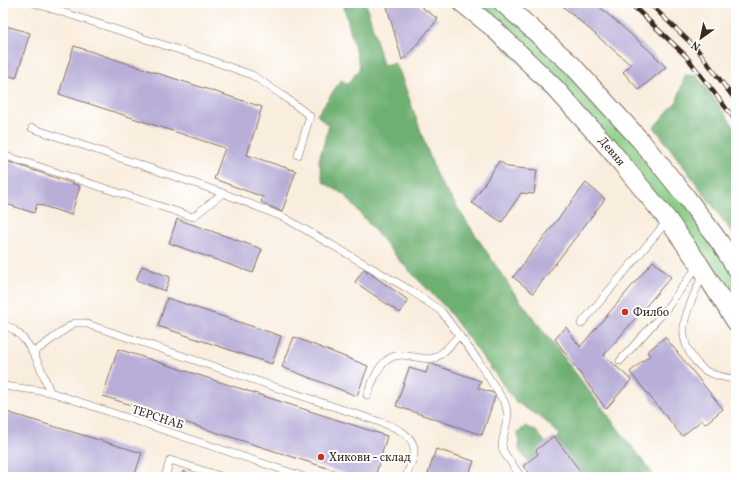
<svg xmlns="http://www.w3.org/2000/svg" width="739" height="480" viewBox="0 0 739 480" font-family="Vollkorn,serif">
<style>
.green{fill:#89cc85;stroke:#627b52}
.forest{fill:#6eb072;stroke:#546d48}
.building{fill:#b8aed8}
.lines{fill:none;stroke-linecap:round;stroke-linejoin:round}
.service-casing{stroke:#7e6e61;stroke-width:8}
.secondary-casing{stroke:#7e6e61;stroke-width:20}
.service{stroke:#fff;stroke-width:7}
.secondary{stroke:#fff;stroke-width:18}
.rail-casing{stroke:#3b2a1e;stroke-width:4.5}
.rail{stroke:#fff;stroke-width:3;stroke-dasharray:9;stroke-linecap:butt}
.poi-dot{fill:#c8321e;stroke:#fff;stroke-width:1.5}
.labels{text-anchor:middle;stroke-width:4;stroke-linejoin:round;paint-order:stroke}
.street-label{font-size:12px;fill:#3b2a1e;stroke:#fff}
.poi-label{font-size:12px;fill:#3b2a1e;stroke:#fff;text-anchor:start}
</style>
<rect width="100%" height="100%" fill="#fff"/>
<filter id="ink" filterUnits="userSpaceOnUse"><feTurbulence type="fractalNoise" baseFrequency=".025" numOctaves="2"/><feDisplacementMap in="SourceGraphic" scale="8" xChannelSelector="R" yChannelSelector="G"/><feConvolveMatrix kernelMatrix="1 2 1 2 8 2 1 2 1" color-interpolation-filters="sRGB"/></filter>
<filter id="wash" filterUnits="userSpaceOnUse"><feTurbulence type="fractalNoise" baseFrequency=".012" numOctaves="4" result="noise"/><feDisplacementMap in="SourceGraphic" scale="16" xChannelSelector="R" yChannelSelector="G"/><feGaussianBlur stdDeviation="0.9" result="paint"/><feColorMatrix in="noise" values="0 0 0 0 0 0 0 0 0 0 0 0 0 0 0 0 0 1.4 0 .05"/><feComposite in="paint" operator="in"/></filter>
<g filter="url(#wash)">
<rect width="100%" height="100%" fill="#f9eddd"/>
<path class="green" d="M 462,3 L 503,3 L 572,65 L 736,268 L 736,322 L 668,220 Z"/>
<g class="forest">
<path d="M 343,3 L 366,3 L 383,65 L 394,63 L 399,70 L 437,177 L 512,290 L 655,477 L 540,477 L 519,450 L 518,433 L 525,426 L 535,430 L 550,448 L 560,435 L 544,420 L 516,402 L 446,308 L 400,261 L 345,195 L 323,182 L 319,160 L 329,126 L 317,115 L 341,80 L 348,84 L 360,68 Z"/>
<path d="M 685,75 L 697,76 L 736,129 L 736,238 L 693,179 L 654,127 L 677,101 Z"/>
</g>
<g id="blocks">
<g class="building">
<path d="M 386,3 L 416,3 L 438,19 L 408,55 L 402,60 Z"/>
<path d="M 559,3 L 595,3 L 650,51 L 666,67 L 639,90 L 623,72 L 631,65 Z"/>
<path d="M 3,25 L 30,33 L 16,78 L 3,74 Z"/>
<path d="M 74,46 L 262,107 L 247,155 L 296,171 L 282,212 L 261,202 L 263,197 L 214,179 L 225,148 L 59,94 Z"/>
<path d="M 3,160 L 80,186 L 71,215 L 37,204 L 34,213 L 3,203 Z"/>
<path d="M 499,161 L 508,167 L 537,170 L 534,194 L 521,193 L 502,222 L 472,203 Z"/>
<path d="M 586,183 L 605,199 L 533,293 L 513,277 Z"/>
<path d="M 177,219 L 262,249 L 253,273 L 169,243 Z"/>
<path d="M 653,261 L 671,277 L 604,355 L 631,380 L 606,409 L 555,339 L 566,327 L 580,347 Z"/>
<path d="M 142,266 L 170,277 L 165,291 L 136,280 Z"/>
<path d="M 364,269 L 408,300 L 400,313 L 355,282 Z"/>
<path d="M 167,298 L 281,336 L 272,364 L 158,326 Z"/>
<path d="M 294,337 L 368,366 L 357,396 L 282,367 Z"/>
<path d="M 665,337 L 723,409 L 705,424 L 702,420 L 682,436 L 630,372 L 650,355 L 647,352 Z"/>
<path d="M 118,349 L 387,436 L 375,477 L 355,477 L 103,396 Z"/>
<path d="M 429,363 L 481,381 L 478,388 L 496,394 L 482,435 L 396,406 L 409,368 L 426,373 Z"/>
<path d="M 3,411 L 142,453 L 134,477 L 12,477 L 3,474 Z"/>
<path d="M 554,436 L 583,475 L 580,477 L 532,477 L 523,466 L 538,454 L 536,450 Z"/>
<path d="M 436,449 L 474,461 L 468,477 L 427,477 Z"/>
<path d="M 183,471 L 199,477 L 181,477 Z"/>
</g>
</g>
</g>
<g filter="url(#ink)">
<use href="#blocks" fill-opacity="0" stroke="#7e6e61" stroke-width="1"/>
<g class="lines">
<g class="service-casing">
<g id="service">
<path d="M 34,3 L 207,59 L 252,75 L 282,95 L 310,116 L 298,155"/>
<path d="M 32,128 L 223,193"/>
<path d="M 3,155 L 193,217 L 223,193 L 285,218 L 410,290 L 441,311 L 477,359 L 505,403 L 508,415 L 502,444 L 503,451 L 521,477"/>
<path d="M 703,274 C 697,289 685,311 684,326 C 682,344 692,361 706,371 C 715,376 726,378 736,379"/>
<path d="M 3,324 C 7,326 11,328 14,330 C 33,344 42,371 50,392"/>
<path d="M 581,324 L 668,220"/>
<path d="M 33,353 L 74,323 L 84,323 L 377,421 C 391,426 416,433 414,453 C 413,461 408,470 406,477"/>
<path d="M 620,361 L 664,312 L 699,264"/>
<path d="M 3,386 L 50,392 L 304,477"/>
<path d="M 367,395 C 374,379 380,356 401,355 C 405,355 411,357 416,357 C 421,358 429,360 434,358 C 444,354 452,343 459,335"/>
<path d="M 165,477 L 170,460 L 223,477"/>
</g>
</g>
<g class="secondary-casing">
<g id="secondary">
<path d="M 462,3 L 492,27 L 555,88 L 609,148 L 668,220 L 699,264 L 736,322"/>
<path d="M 503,3 L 572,65 L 641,141 L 687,198 L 721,244 L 736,268"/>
</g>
</g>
<use href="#service" class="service"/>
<use href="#secondary" class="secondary"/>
<g class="rail-casing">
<g id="rail">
<path d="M 630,3 L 686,56 L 736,121"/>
<path d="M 649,3 L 697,49 L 736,101"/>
</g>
</g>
<use href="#rail" class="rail"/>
</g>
</g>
<g class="poi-dot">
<circle cx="625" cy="312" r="4"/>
<circle cx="321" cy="457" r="4"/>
</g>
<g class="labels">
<g class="street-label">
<text transform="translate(612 151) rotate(50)" y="4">Девня</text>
<text transform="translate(158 417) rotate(18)" y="4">ТЕРСНАБ</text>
</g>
<g class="poi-label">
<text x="633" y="316">Филбо</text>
<text x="329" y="461">Хикови - склад</text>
</g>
</g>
<rect width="739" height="480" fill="none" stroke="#fff" stroke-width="16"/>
<g transform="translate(701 38) rotate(213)" stroke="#ffffff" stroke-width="3" paint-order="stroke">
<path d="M0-3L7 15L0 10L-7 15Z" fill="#3b2a1e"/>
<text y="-6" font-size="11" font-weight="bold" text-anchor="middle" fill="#3b2a1e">N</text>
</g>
</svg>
